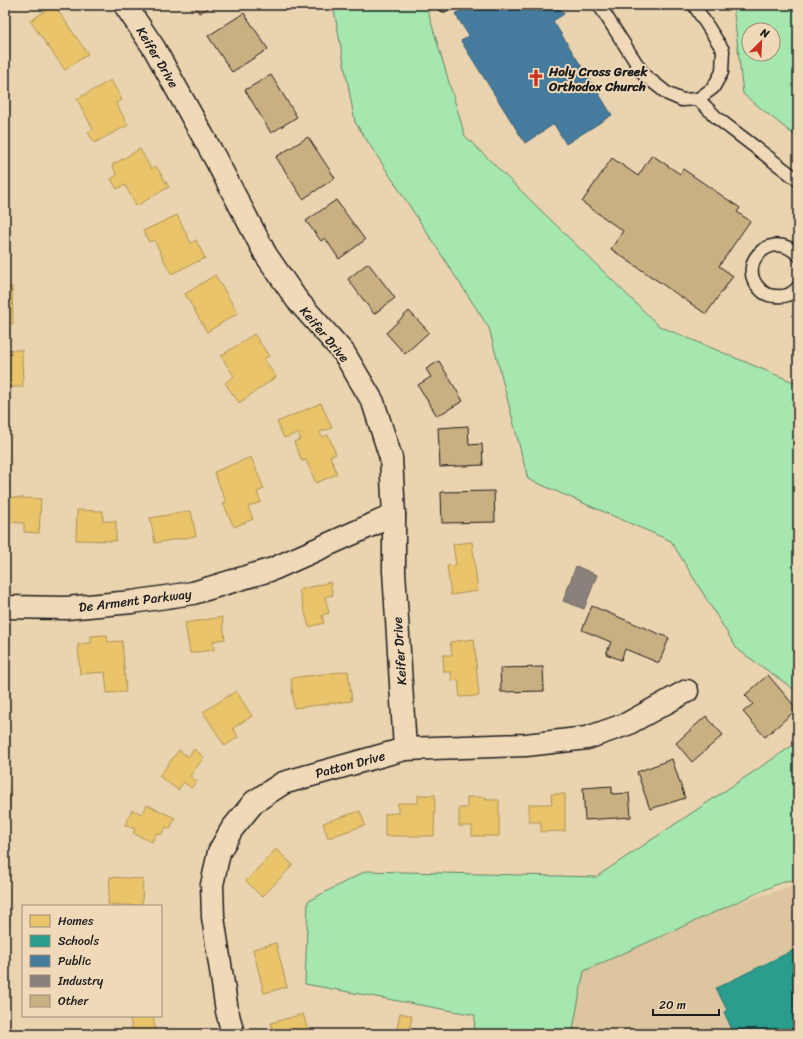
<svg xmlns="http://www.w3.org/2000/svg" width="803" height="1039" viewBox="0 0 803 1039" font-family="Sriracha,sans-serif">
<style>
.built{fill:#dcc59f}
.green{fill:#a6e7af;stroke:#618266;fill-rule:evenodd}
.homes{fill:#e9c46a;stroke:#ac9253}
.schools{fill:#2a9d8f;stroke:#26766c}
.public{fill:#457b9d;stroke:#395e76}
.industry{fill:#8a817c;stroke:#69635f}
.building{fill:#c9b082;stroke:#1c1c1c}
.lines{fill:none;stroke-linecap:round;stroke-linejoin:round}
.lane-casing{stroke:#1c1c1c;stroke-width:15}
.street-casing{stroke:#1c1c1c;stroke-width:25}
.lane{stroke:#f0d9b8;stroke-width:12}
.street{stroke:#f0d9b8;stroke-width:22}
.labels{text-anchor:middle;stroke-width:4;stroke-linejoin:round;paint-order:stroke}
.street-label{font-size:13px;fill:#1c1c1c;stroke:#f0d9b8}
.poi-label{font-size:13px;font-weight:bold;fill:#1c1c1c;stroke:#f0d9b8;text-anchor:start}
</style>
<rect width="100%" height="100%" fill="#ead3af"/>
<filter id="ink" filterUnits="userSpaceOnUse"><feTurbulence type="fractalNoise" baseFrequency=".025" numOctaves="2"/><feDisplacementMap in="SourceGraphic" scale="8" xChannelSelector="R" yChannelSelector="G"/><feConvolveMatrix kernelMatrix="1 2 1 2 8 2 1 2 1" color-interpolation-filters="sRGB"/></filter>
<g filter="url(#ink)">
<path class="built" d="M 798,884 L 798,1034 L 541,1034 L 569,959 Z"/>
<g class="green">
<path d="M 333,5 L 426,5 L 465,136 L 659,326 L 798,384 L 798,692 L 737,649 L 671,541 L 528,479 L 489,328 L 355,122 Z"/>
<path d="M 733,5 L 798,5 L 798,138 L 743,94 ZM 749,30 L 773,30 L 773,54 L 749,54 Z"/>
<path d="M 798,742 L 798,880 L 784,881 L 584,971 L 572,1034 L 474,1034 L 475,1015 L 305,984 L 308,901 L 366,871 L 596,877 Z"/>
</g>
<g class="homes">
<path d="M 54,5 L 88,54 L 65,70 L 30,21 Z"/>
<path d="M 111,80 L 122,100 L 116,103 L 128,125 L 94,143 L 88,132 L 93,129 L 77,99 Z"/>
<path d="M 140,149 L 151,169 L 156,166 L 169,187 L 136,206 L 125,185 L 117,189 L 111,179 L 117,175 L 112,165 Z"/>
<path d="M 177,215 L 191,243 L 196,240 L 205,258 L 171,274 L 154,240 L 149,242 L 143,231 Z"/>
<path d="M 215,275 L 238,313 L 207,332 L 185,294 Z"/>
<path d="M 5,287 L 12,287 L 13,324 L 5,324 Z"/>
<path d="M 254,334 L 269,356 L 264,359 L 276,377 L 239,403 L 225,383 L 234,376 L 221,356 Z"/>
<path d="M 5,350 L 22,350 L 23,387 L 5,387 Z"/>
<path d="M 321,403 L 332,428 L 320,432 L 322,437 L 328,435 L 336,454 L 330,456 L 337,474 L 316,483 L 306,460 L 302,461 L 294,442 L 301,439 L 298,433 L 284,438 L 277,422 Z"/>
<path d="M 251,457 L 264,489 L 257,492 L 261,502 L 248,507 L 253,519 L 234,527 L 223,503 L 226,502 L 214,472 Z"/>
<path d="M 5,497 L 41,499 L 39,533 L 24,532 L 24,523 L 5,522 Z"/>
<path d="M 77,510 L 103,511 L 103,521 L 116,521 L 116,541 L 76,540 Z"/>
<path d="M 191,511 L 196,536 L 155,543 L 150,518 Z"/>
<path d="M 472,542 L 478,591 L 451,595 L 447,566 L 456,565 L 453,544 Z"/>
<path d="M 330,582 L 333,595 L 325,597 L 329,613 L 322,615 L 324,623 L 309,627 L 299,590 Z"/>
<path d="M 222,617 L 225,639 L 213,641 L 214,650 L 190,653 L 185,623 Z"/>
<path d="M 107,635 L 108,642 L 122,641 L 126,692 L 107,693 L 105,672 L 80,674 L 78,644 L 91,643 L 91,636 Z"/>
<path d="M 474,639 L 479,696 L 460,697 L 458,680 L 452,681 L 451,672 L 444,672 L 443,655 L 452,655 L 450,642 Z"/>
<path d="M 348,671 L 352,701 L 294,708 L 291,678 Z"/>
<path d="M 236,691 L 252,716 L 233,728 L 238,737 L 225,746 L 203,712 Z"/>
<path d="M 194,749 L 204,757 L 190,776 L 197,781 L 191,788 L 184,782 L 178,790 L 159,776 L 179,750 L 188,757 Z"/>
<path d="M 5,793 L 10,793 L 9,810 L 5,810 Z"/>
<path d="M 551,794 L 565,794 L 565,831 L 541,832 L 541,822 L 529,822 L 529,804 L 552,804 Z"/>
<path d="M 418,795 L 435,795 L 434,836 L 385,836 L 385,814 L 398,813 L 398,803 L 418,803 Z"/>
<path d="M 467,797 L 486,797 L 486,800 L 499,800 L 499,836 L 472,836 L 472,826 L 459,826 L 459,808 L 467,808 Z"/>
<path d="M 147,805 L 175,818 L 170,829 L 166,827 L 161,835 L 156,833 L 152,842 L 133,833 L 135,829 L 125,825 L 132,810 L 142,814 Z"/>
<path d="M 360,811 L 365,825 L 328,838 L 323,823 Z"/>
<path d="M 276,849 L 293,865 L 262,897 L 246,881 Z"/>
<path d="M 110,877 L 143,879 L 142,906 L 108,904 Z"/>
<path d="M 276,943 L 287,987 L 264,993 L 253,949 Z"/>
<path d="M 400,1013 L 412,1016 L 409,1031 L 430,1034 L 396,1034 Z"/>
<path d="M 303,1014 L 309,1034 L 274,1034 L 271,1023 Z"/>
<path d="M 144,1016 L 153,1016 L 156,1034 L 133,1034 L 130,1018 Z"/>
</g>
<path class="schools" d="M 798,948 L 798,1034 L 734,1034 L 724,1012 L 727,1010 L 716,988 Z"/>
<path class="public" d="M 470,5 L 558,5 L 564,14 L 553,21 L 612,115 L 566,144 L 554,124 L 525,143 L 461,41 L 469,36 L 455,14 Z"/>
<path class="industry" d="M 576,566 L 597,575 L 584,609 L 563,601 Z"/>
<g class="building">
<path d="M 195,5 L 214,5 L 199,13 Z"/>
<path d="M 244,13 L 268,49 L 232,72 L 208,36 Z"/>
<path d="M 271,75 L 297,117 L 271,133 L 245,90 Z"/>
<path d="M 308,137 L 335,178 L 303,199 L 276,157 Z"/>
<path d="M 652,155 L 680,174 L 683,169 L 740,208 L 737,212 L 750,221 L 719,266 L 733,276 L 706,314 L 611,249 L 623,231 L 582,202 L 612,158 L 638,176 Z"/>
<path d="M 336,200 L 365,240 L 339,259 L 325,238 L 321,241 L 306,221 Z"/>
<path d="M 368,263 L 395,298 L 374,314 L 348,279 Z"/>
<path d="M 409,311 L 429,332 L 405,354 L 386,333 Z"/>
<path d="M 439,361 L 463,401 L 437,416 L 418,385 L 431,377 L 426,369 Z"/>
<path d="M 468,426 L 469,445 L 482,444 L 483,465 L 440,467 L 438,428 Z"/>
<path d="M 494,491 L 495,522 L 442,523 L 441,492 Z"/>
<path d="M 592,606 L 669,638 L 659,663 L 625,649 L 621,660 L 606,654 L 611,642 L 582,630 Z"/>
<path d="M 543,667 L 544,691 L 501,692 L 500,668 Z"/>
<path d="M 768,675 L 797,709 L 765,737 L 743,712 L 753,704 L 745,695 Z"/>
<path d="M 706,716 L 723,735 L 692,762 L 676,743 Z"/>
<path d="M 672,759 L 685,798 L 650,809 L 637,772 Z"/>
<path d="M 612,786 L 612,794 L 629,793 L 631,817 L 585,820 L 583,788 Z"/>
</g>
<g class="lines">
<g class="lane-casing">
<g id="lane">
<path d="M 444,5 L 445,5"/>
<path d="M 599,5 L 644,75 L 668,94 L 682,100 L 698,99 L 713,88 L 722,72 L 723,50 L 694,5"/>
<path d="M 698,99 L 717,118 L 798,180"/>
<path d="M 798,255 C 772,227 735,265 760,289 C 764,294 770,296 776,296 C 785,297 793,294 798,287"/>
</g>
</g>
<g class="street-casing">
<g id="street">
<path d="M 125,5 L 154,48 L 215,158 L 266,255 L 297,300 L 344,353 L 373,402 L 391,458 L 394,515 L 394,571 L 405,749"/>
<path d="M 5,607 L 66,608 L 132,602 L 193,593 L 273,569 L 394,515"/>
<path d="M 233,1034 L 227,1011 L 213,917 L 212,885 L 219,852 L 232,829 L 254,802 L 283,783 L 405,749 L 526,745 L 587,738 L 627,724 L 687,691"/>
</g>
</g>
<use href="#lane" class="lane"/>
<use href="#street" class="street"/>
</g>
</g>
<defs>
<g id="church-bare" transform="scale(1.38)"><path d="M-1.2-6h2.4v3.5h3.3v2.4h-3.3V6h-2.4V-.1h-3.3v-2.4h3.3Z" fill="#c8321e" stroke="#f0d9b8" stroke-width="2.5" paint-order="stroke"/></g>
</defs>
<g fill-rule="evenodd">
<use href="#church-bare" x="536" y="78"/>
</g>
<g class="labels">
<g class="street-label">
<text transform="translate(158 57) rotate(59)" y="5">Keifer Drive</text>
<text transform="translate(325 334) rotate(50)" y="5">Keifer Drive</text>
<text transform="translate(135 600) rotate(-7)" y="5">De Arment Parkway</text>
<text transform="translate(399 651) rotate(-94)" y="5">Keifer Drive</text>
<text transform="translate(350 764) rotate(-15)" y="5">Patton Drive</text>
</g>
<g class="poi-label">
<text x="549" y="76">Holy Cross Greek<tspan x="549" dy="15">Orthodox Church</tspan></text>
</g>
</g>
<rect width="803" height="1039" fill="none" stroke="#f0d9b8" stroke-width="20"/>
<rect x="10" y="10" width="783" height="1019" fill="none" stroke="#1c1c1c" stroke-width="1.5" filter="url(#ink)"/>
<rect x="22" y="905" width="140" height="112" fill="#f0d9b8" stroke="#9b8d7a"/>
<rect x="30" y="915" width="20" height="12" fill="#e9c46a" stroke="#9b8d7a"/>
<text x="58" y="925" font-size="12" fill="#1c1c1c">Homes</text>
<rect x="30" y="935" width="20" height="12" fill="#2a9d8f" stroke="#9b8d7a"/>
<text x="58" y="945" font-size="12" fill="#1c1c1c">Schools</text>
<rect x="30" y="955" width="20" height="12" fill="#457b9d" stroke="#9b8d7a"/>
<text x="58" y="965" font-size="12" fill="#1c1c1c">Public</text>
<rect x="30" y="975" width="20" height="12" fill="#8a817c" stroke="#9b8d7a"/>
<text x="58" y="985" font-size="12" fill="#1c1c1c">Industry</text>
<rect x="30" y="995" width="20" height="12" fill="#c9b082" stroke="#9b8d7a"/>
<text x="58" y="1005" font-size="12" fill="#1c1c1c">Other</text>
<g transform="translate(761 42) rotate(24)"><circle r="19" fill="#f0d9b8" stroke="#9b8d7a"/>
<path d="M0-3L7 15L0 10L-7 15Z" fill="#c8321e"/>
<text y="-6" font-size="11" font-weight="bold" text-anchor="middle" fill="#1c1c1c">N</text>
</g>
<path d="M653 1009v6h66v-6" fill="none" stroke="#1c1c1c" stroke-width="2"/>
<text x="659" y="1009" font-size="12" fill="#1c1c1c" stroke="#f0d9b8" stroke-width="3" paint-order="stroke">20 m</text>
</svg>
